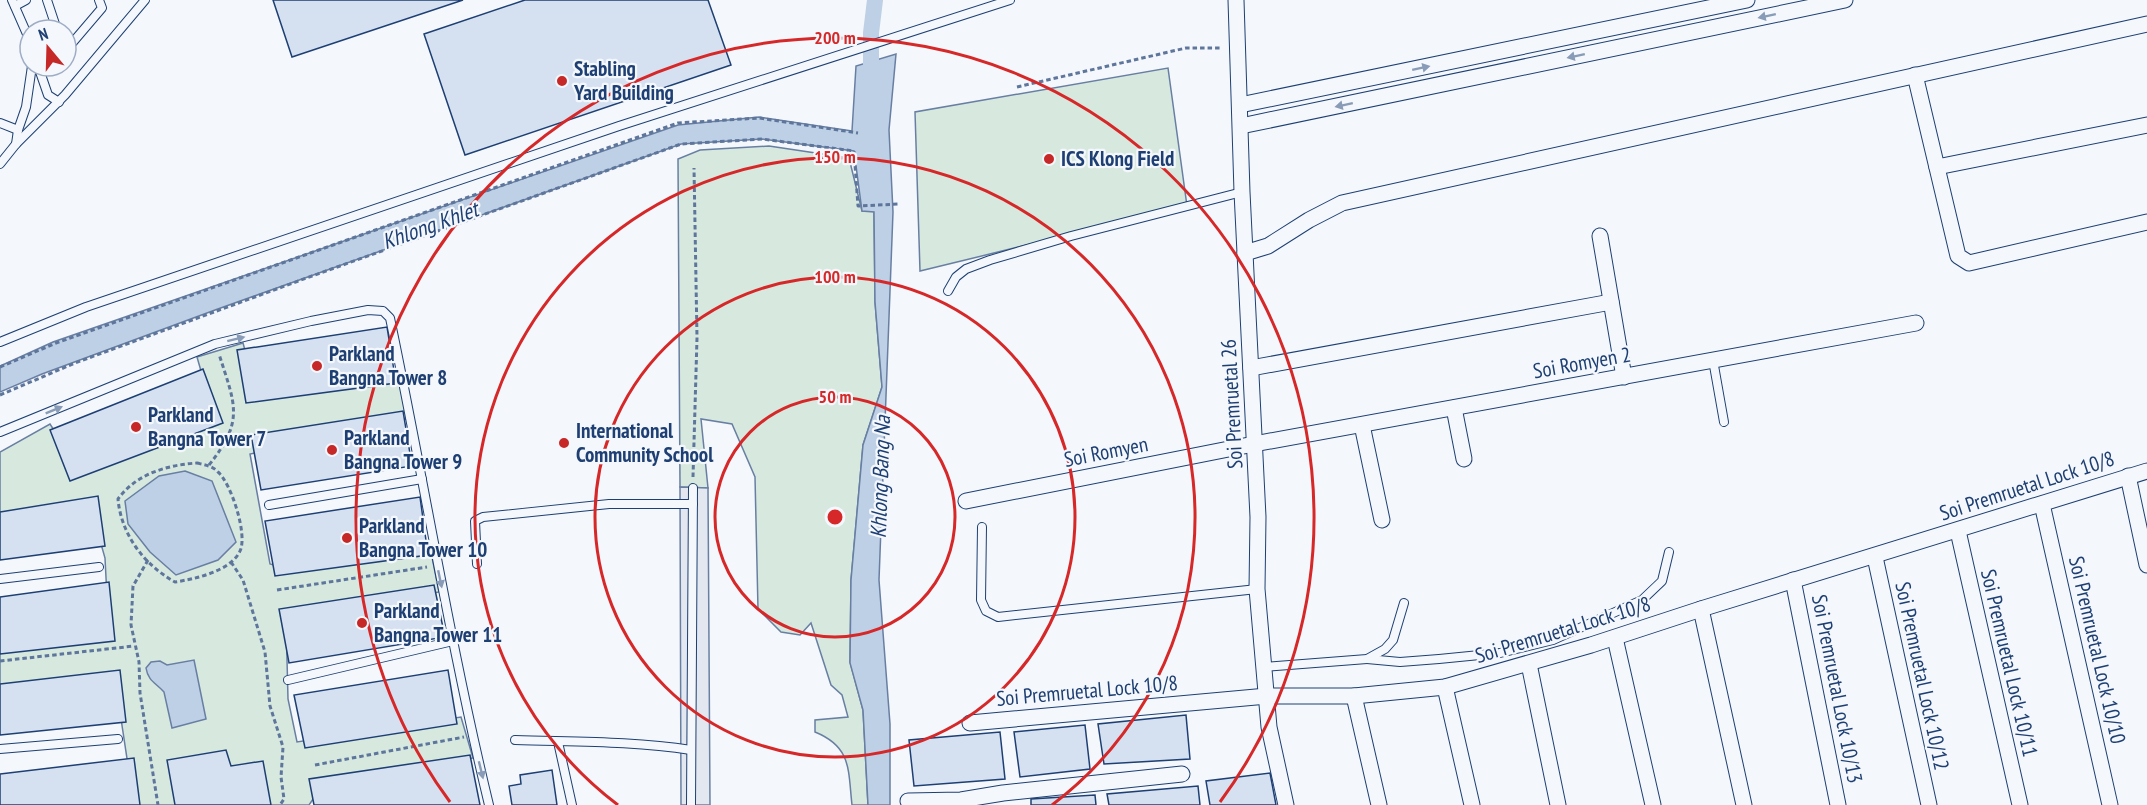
<svg xmlns="http://www.w3.org/2000/svg" width="2147" height="805" viewBox="0 0 2147 805" font-family="'PT Sans Narrow',sans-serif">
<style>
.green{fill:#d7e8df;stroke:#687fa3;stroke-width:1.5}
.parking{fill:#e3e8f0;stroke:#687fa3;stroke-width:1.5}
.water{fill:#bed0e5;stroke:#687fa3;stroke-width:1.5}
.lines{fill:none;stroke-linecap:round;stroke-linejoin:round}
.canal{stroke:#bed0e5;stroke-width:16}
.building{fill:#d5e0f0;stroke:#1d3f73;stroke-width:1.5}
.service-casing{stroke:#1d3f73;stroke-width:10}
.minor-casing{stroke:#1d3f73;stroke-width:17}
.path{stroke:#5e769c;stroke-width:3;stroke-dasharray:4.5 3;stroke-linecap:butt}
.service{stroke:#f4f7fb;stroke-width:8}
.minor{stroke:#f4f7fb;stroke-width:15}
.oneway{fill:#889bb7}
.ring{fill:none;stroke:#d62828;stroke-width:3}
.poi-dot{fill:#c62828;stroke:#f4f7fb;stroke-width:2}
.labels{text-anchor:middle;stroke-width:4.5;stroke-linejoin:round;paint-order:stroke}
.poi-label{font-size:21px;font-weight:bold;fill:#1d3f73;stroke:#f4f7fb;text-anchor:start}
.street-label{font-size:21px;fill:#1d3f73;stroke:#f4f7fb}
.water-label{font-size:22px;font-style:italic;fill:#1d3f73;stroke:#f4f7fb}
.centre{fill:#d62828;stroke:#f4f7fb;stroke-width:3}
.ring-label{font-size:18px;text-anchor:middle;font-weight:bold;fill:#d62828;stroke:#f4f7fb;stroke-width:4.5;stroke-linejoin:round;paint-order:stroke}
</style>
<rect width="100%" height="100%" fill="#f4f7fb"/>
<g class="green">
<path d="M 1168,68 L 1187,206 L 920,271 L 915,112 Z"/>
<path d="M 769,146 L 849,158 L 862,211 L 874,211 L 875,302 L 882,387 L 863,445 L 851,580 L 850,662 L 863,710 L 868,805 L 852,805 C 848,770 852,747 815,732 L 815,720 L 848,717 L 842,695 L 831,685 L 811,623 L 800,635 L 781,632 L 758,609 L 755,477 L 732,424 L 701,419 L 708,488 L 680,487 L 678,159 L 700,150 Z"/>
<path d="M 243,343 L 257,394 L 398,370 L 408,419 L 250,454 L 270,564 L 285,568 L 429,542 L 439,592 L 286,619 L 288,699 L 297,742 L 461,717 L 473,758 L 318,792 L 309,805 L 134,805 L 115,679 L 0,693 L 0,651 L 109,636 L 105,558 L 92,512 L 0,512 L 0,452 L 50,424 L 80,470 L 215,420 L 197,357 Z"/>
</g>
<path class="parking" d="M 680,487 L 708,488 L 710,805 L 681,805 Z"/>
<g class="water">
<path d="M 896,54 L 889,130 L 893,212 L 879,580 L 890,724 L 890,805 L 868,805 L 863,710 L 850,663 L 851,580 L 863,445 L 882,387 L 875,302 L 874,212 L 862,211 L 854,151 L 762,139 L 681,144 L 215,310 L 42,374 L 0,392 L 0,366 L 53,342 L 678,125 L 759,117 L 852,131 L 856,66 Z"/>
<path d="M 185,471 L 212,481 L 236,542 L 218,560 L 176,575 L 150,552 L 128,524 L 125,501 L 159,476 Z"/>
<path d="M 194,660 L 206,719 L 172,728 L 164,692 C 156,683 148,681 146,668 L 151,662 L 160,661 L 167,665 Z"/>
</g>
<g class="lines">
<path class="canal" d="M 871,83 L 871,33 L 875,0"/>
</g>
<g class="building">
<path d="M 273,0 L 463,0 L 292,57 Z"/>
<path d="M 525,0 L 708,0 L 731,65 L 465,155 L 424,34 Z"/>
<path d="M 387,327 L 396,383 L 246,403 L 237,350 Z"/>
<path d="M 203,369 L 223,423 L 70,481 L 50,430 Z"/>
<path d="M 403,411 L 412,466 L 261,490 L 251,435 Z"/>
<path d="M 98,496 L 105,546 L 0,560 L 0,512 Z"/>
<path d="M 420,497 L 428,555 L 275,576 L 265,521 Z"/>
<path d="M 109,582 L 115,641 L 0,654 L 0,597 Z"/>
<path d="M 434,585 L 445,637 L 289,663 L 279,609 Z"/>
<path d="M 120,670 L 126,722 L 0,735 L 0,684 Z"/>
<path d="M 448,670 L 457,724 L 305,748 L 294,695 Z"/>
<path d="M 1186,715 L 1190,759 L 1104,764 L 1098,724 Z"/>
<path d="M 1085,725 L 1090,769 L 1020,777 L 1014,732 Z"/>
<path d="M 1000,732 L 1005,779 L 914,786 L 909,740 Z"/>
<path d="M 226,750 L 231,766 L 263,761 L 271,805 L 175,805 L 167,760 Z"/>
<path d="M 470,755 L 480,805 L 314,805 L 309,779 Z"/>
<path d="M 134,758 L 140,805 L 0,805 L 0,774 Z"/>
<path d="M 552,770 L 557,805 L 512,805 L 509,786 L 521,784 L 520,775 Z"/>
<path d="M 1270,773 L 1276,805 L 1210,805 L 1206,781 Z"/>
<path d="M 1198,786 L 1200,805 L 1109,805 L 1107,794 Z"/>
<path d="M 1095,795 L 1096,805 L 1031,805 L 1031,799 Z"/>
</g>
<g class="lines">
<g class="service-casing">
<g id="service">
<path d="M 12,0 L 30,41"/>
<path d="M 47,0 L 57,30"/>
<path d="M 15,6 L 26,0"/>
<path d="M 66,39 L 73,42 L 102,8 L 99,0"/>
<path d="M 38,66 L 48,95 L 59,102"/>
<path d="M 0,123 L 18,130"/>
<path d="M 16,144 L 18,130 L 26,107 L 32,66"/>
<path d="M 0,164 L 16,144 L 65,95 L 145,0"/>
<path d="M 948,291 L 956,277 L 966,269 L 990,260 L 1071,236 L 1242,192"/>
<path d="M 0,342 L 86,307 L 619,126 L 1010,0"/>
<path d="M 1713,360 L 1724,422"/>
<path d="M 0,432 L 215,344 L 311,321 L 368,310 L 383,311 L 390,318 C 424,480 450,644 489,805"/>
<path d="M 269,505 L 422,479"/>
<path d="M 982,527 L 981,600 L 986,611 L 998,617 L 1257,589"/>
<path d="M 477,564 L 475,521 L 483,517 L 609,504 L 693,504"/>
<path d="M 0,579 L 99,567"/>
<path d="M 1367,659 L 1400,662 L 1439,659 L 1500,653 L 1553,640 L 1642,600 L 1662,581 L 1669,552"/>
<path d="M 1265,667 L 1367,659 L 1385,649 L 1393,640 L 1404,603"/>
<path d="M 288,680 L 453,641"/>
<path d="M 515,740 C 574,742 633,741 691,750"/>
<path d="M 558,742 L 572,805"/>
<path d="M 0,749 L 118,739"/>
<path d="M 691,805 L 693,488"/>
</g>
</g>
<g class="minor-casing">
<g id="minor">
<path d="M 1236,0 L 1242,192 L 1258,517 L 1257,589 L 1269,727 L 1286,805"/>
<path d="M 1915,75 L 1958,256 L 1969,263 L 2147,222"/>
<path d="M 1240,105 L 1747,0"/>
<path d="M 1241,126 L 1845,0"/>
<path d="M 1937,167 L 2147,125"/>
<path d="M 1600,236 L 1624,377"/>
<path d="M 1245,253 L 1268,246 L 1309,220 L 1342,203 L 2147,24"/>
<path d="M 1251,368 L 1611,302"/>
<path d="M 1454,408 L 1464,459"/>
<path d="M 1362,425 L 1382,520"/>
<path d="M 2128,476 L 2147,565"/>
<path d="M 966,501 L 1254,444 L 1916,323"/>
<path d="M 2042,504 L 2110,805"/>
<path d="M 1958,531 L 2020,805"/>
<path d="M 1875,557 L 1929,805"/>
<path d="M 1793,580 L 1838,805"/>
<path d="M 1701,609 L 1744,805"/>
<path d="M 1615,638 L 1653,805"/>
<path d="M 1529,664 L 1558,805"/>
<path d="M 1445,687 L 1472,805"/>
<path d="M 1354,696 L 1379,805"/>
<path d="M 970,723 L 1267,696 L 1354,696 L 1445,687 L 1591,645 L 1701,609 L 2147,471"/>
<path d="M 908,801 L 961,800 L 1003,793 L 1182,774"/>
</g>
</g>
<g class="path">
<path d="M 1017,87 L 1186,48 L 1222,48"/>
<path d="M 0,367 L 56,343 L 678,123 L 759,118 L 858,133"/>
<path d="M 0,395 L 75,363 L 312,276 L 681,144 L 762,139 L 854,151 L 858,206 L 900,204"/>
<path d="M 197,463 C 205,465 213,466 218,472 C 231,483 248,535 240,551 C 231,571 195,579 175,582 C 144,565 121,534 118,499 C 136,474 167,465 197,463 Z"/>
<path d="M 209,465 C 245,420 235,405 219,354"/>
<path d="M 693,477 L 697,338 L 694,168"/>
<path d="M 148,560 L 133,586 L 131,625 L 139,662 L 140,693 L 158,805"/>
<path d="M 231,562 L 243,580 L 265,652 L 270,706 L 283,747 L 281,777 L 284,799 L 280,805"/>
<path d="M 277,590 L 427,567"/>
<path d="M 0,661 L 134,646"/>
<path d="M 315,765 L 464,737"/>
</g>
<use href="#service" class="service"/>
<use href="#minor" class="minor"/>
</g>
<defs><path id="oneway-solid" d="M-6-.8H1V-3.2L6.5 0L1 3.2V.8H-6Z" transform="scale(1.5)"/></defs>
<g class="oneway">
<use href="#oneway-solid" transform="translate(1767 16) rotate(168)"/>
<use href="#oneway-solid" transform="translate(1576 56) rotate(168)"/>
<use href="#oneway-solid" transform="translate(1421 68) rotate(-12)"/>
<use href="#oneway-solid" transform="translate(1344 105) rotate(168)"/>
<use href="#oneway-solid" transform="translate(236 339) rotate(-14)"/>
<use href="#oneway-solid" transform="translate(54 410) rotate(-22)"/>
<use href="#oneway-solid" transform="translate(440 579) rotate(78)"/>
<use href="#oneway-solid" transform="translate(481 770) rotate(76)"/>
</g>
<g class="ring">
<circle cx="835" cy="517" r="120"/>
<circle cx="835" cy="517" r="240"/>
<path d="M618 805A360 360 0 1 1 1052 805"/>
<path d="M450 802A479 479 0 1 1 1220 802"/>
</g>
<g class="poi-dot">
<circle cx="562" cy="81" r="6"/>
<circle cx="1049" cy="159" r="6"/>
<circle cx="317" cy="366" r="6"/>
<circle cx="136" cy="427" r="6"/>
<circle cx="564" cy="443" r="6"/>
<circle cx="332" cy="450" r="6"/>
<circle cx="347" cy="538" r="6"/>
<circle cx="362" cy="623" r="6"/>
</g>
<g class="labels">
<g class="poi-label">
<text x="574" y="76">Stabling<tspan x="574" dy="24">Yard Building</tspan></text>
<text x="1061" y="166">ICS Klong Field</text>
<text x="329" y="361">Parkland<tspan x="329" dy="24">Bangna Tower 8</tspan></text>
<text x="148" y="422">Parkland<tspan x="148" dy="24">Bangna Tower 7</tspan></text>
<text x="576" y="438">International<tspan x="576" dy="24">Community School</tspan></text>
<text x="344" y="445">Parkland<tspan x="344" dy="24">Bangna Tower 9</tspan></text>
<text x="359" y="533">Parkland<tspan x="359" dy="24">Bangna Tower 10</tspan></text>
<text x="374" y="618">Parkland<tspan x="374" dy="24">Bangna Tower 11</tspan></text>
</g>
<g class="street-label">
<text transform="translate(1582 363) rotate(-10)" y="7">Soi Romyen 2</text>
<text transform="translate(1232 404) rotate(-93)" y="7">Soi Premruetal 26</text>
<text transform="translate(1106 452) rotate(-11)" y="7">Soi Romyen</text>
<text transform="translate(2027 486) rotate(-18)" y="7">Soi Premruetal Lock 10/8</text>
<text transform="translate(1563 630) rotate(-17)" y="7">Soi Premruetal Lock 10/8</text>
<text transform="translate(2097 650) rotate(77)" y="7">Soi Premruetal Lock 10/10</text>
<text transform="translate(2009 663) rotate(77)" y="7">Soi Premruetal Lock 10/11</text>
<text transform="translate(1922 676) rotate(78)" y="7">Soi Premruetal Lock 10/12</text>
<text transform="translate(1837 689) rotate(79)" y="7">Soi Premruetal Lock 10/13</text>
<text transform="translate(1087 691) rotate(-5)" y="7">Soi Premruetal Lock 10/8</text>
</g>
<g class="water-label">
<text transform="translate(430 225) rotate(-20)" y="8">Khlong Khlet</text>
<text transform="translate(880 477) rotate(-88)" y="8">Khlong Bang Na</text>
</g>
</g>
<circle cx="835" cy="517" r="9" class="centre"/>
<g class="ring-label">
<text x="835" y="44">200 m</text>
<text x="835" y="163">150 m</text>
<text x="835" y="283">100 m</text>
<text x="835" y="403">50 m</text>
</g>
<g transform="translate(48 48) rotate(341)"><circle r="28" fill="#f4f7fb" stroke="#9eadc5" stroke-width="1.5"/>
<path d="M0-4.5L10 22L0 15L-10 22Z" fill="#c62828"/>
<text y="-9" font-size="16" font-weight="bold" text-anchor="middle" fill="#1d3f73">N</text>
</g>
</svg>
